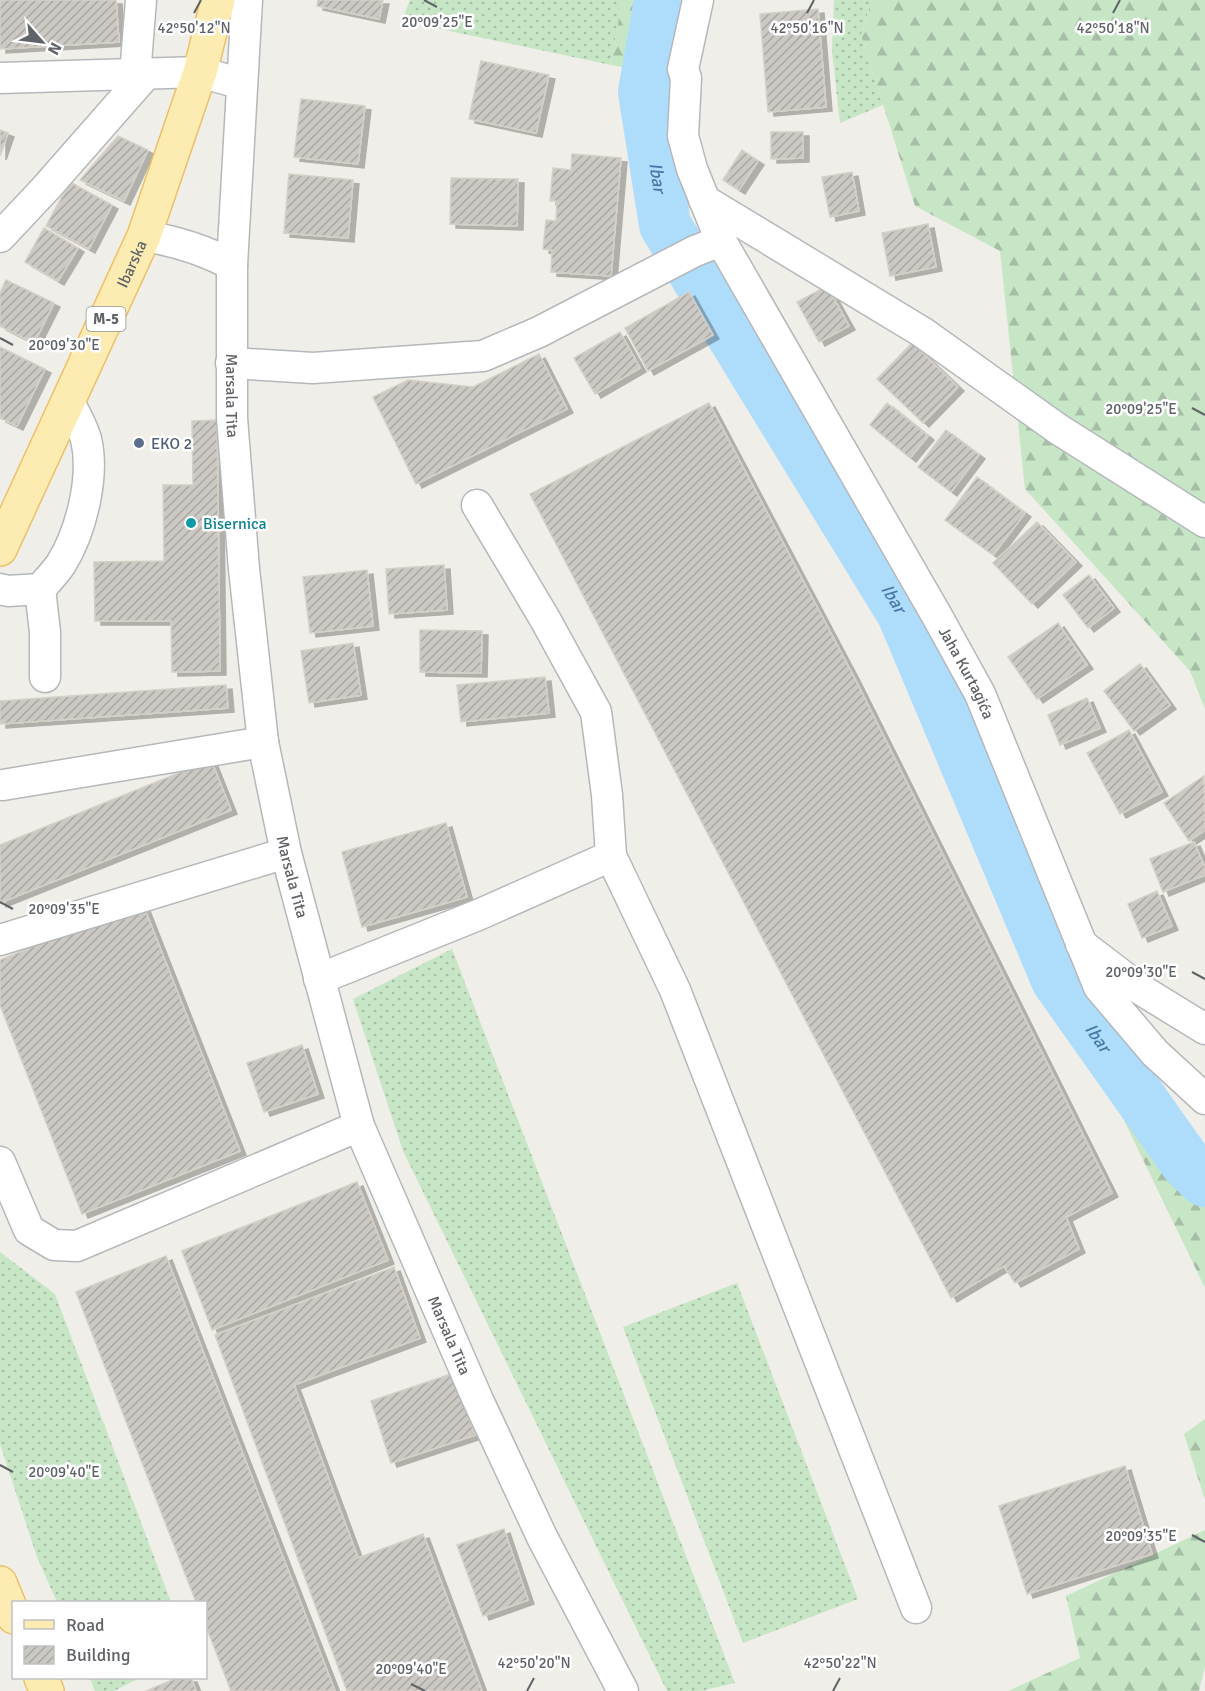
<svg xmlns="http://www.w3.org/2000/svg" width="1205" height="1691" viewBox="0 0 1205 1691" font-family="Signika,sans-serif">
<style>
.grass{fill:url(#grass-dots)}
.forest{fill:url(#forest-firs)}
.lines{fill:none;stroke-linecap:round;stroke-linejoin:round}
.river{stroke:#adddfb;stroke-width:52}
.building{fill:url(#building-hatch);stroke:#d5d0c6;stroke-width:1.5;filter:url(#shadow)}
.minor-casing{stroke:#b5b8bb;stroke-width:33}
.major-casing{stroke:#ecc066;stroke-width:36}
.minor{stroke:#fff;stroke-width:30}
.major{stroke:#fcecb2;stroke-width:33}
.ticks{fill:none;stroke:#5f6367;stroke-width:2}
.service-dot{fill:#5c6f8a;stroke:#fff;stroke-width:2}
.culture-dot{fill:#0f9aa8;stroke:#fff;stroke-width:2}
.labels{text-anchor:middle;stroke-width:5;stroke-linejoin:round;paint-order:stroke}
.shield{fill:#fff;stroke:#8f9295;stroke-width:1.5}
.shield-label{font-size:15px;font-weight:bold;fill:#5f6367}
.street-label{font-size:16px;fill:#5f6367;stroke:#fff}
.service-label{font-size:16px;fill:#4e5e75;stroke:#fff;text-anchor:start}
.culture-label{font-size:16px;fill:#0d838f;stroke:#fff;text-anchor:start}
.water-label{font-size:18px;font-style:italic;fill:#4679a6;stroke:#fff}
.ticks-label{font-size:15px;text-anchor:middle;fill:#5f6367;stroke:#fff;stroke-width:5;stroke-linejoin:round;paint-order:stroke}
</style>
<defs>
<pattern id="grass-dots" width="8" height="8" patternUnits="userSpaceOnUse" patternTransform="scale(1.5)"><rect width="8" height="8" fill="#c7e6c6"/><path d="M2 2h.1M6 6h.1" fill="none" stroke="#a5bea5" stroke-width="1.8" stroke-linecap="round"/></pattern>
<pattern id="forest-firs" width="22" height="20" patternUnits="userSpaceOnUse" patternTransform="scale(1.5)"><rect width="22" height="20" fill="#c7e6c6"/><path d="M5 1l3.5 6h-7zM16 11l3.5 6h-7z" fill="#a5bea5"/></pattern>
<pattern id="building-hatch" width="6" height="6" patternUnits="userSpaceOnUse" patternTransform="scale(1.5)"><rect width="6" height="6" fill="#ccc9c4"/><path d="M-1 1l2-2M0 6l6-6M5 7l2-2" fill="none" stroke="#a9a7a3"/></pattern>
<filter id="shadow"><feDropShadow dx="6" dy="4" stdDeviation="0" flood-color="#0004"/></filter>
</defs>
<rect width="100%" height="100%" fill="#f0eee8"/>
<g class="grass">
<path d="M 410,0 L 622,0 L 611,65 L 402,21 Z"/>
<path d="M 834,0 L 872,0 L 861,35 L 883,105 L 840,123 L 832,51 Z"/>
<path d="M 452,949 L 735,1683 L 701,1691 L 667,1691 L 403,1151 L 353,999 Z"/>
<path d="M 0,1252 L 55,1294 L 171,1602 L 57,1602 L 37,1557 L 0,1444 Z"/>
<path d="M 737,1283 L 858,1599 L 743,1643 L 623,1327 Z"/>
<path d="M 90,1678 L 140,1678 L 114,1691 L 95,1691 Z"/>
</g>
<g class="forest">
<path d="M 622,0 L 645,0 L 633,69 L 611,65 Z"/>
<path d="M 872,0 L 1205,0 L 1205,709 L 1190,671 L 1025,489 L 1000,251 L 915,206 L 861,35 Z"/>
<path d="M 1119,1110 L 1205,1200 L 1205,1288 Z"/>
<path d="M 1205,1419 L 1205,1500 L 1184,1434 Z"/>
<path d="M 1205,1530 L 1205,1666 L 1199,1691 L 1008,1691 L 1080,1658 L 1066,1596 Z"/>
</g>
<g class="lines">
<path class="river" id="s1" d="M 660,0 L 644,92 L 665,225 L 903,614 L 1057,980 L 1187,1164 L 1205,1181"/>
</g>
<g class="building">
<path d="M 0,0 L 116,0 L 119,42 L 0,49 Z"/>
<path d="M 318,0 L 383,0 L 379,19 L 317,6 Z"/>
<path d="M 818,9 L 826,107 L 768,112 L 760,14 Z"/>
<path d="M 481,61 L 549,75 L 536,133 L 469,119 Z"/>
<path d="M 301,99 L 365,106 L 358,164 L 294,157 Z"/>
<path d="M 0,130 L 8,133 L 0,156 Z"/>
<path d="M 771,132 L 803,132 L 803,158 L 771,159 Z"/>
<path d="M 118,136 L 148,150 L 124,201 L 80,180 Z"/>
<path d="M 742,150 L 758,161 L 739,190 L 723,180 Z"/>
<path d="M 572,154 L 621,158 L 611,276 L 551,272 L 552,250 L 543,249 L 546,220 L 556,221 L 557,201 L 550,201 L 553,168 L 571,170 Z"/>
<path d="M 852,172 L 859,211 L 830,217 L 822,177 Z"/>
<path d="M 289,174 L 353,180 L 348,238 L 284,233 Z"/>
<path d="M 451,178 L 518,179 L 517,226 L 450,224 Z"/>
<path d="M 70,182 L 112,205 L 89,249 L 46,226 Z"/>
<path d="M 928,224 L 936,267 L 890,276 L 882,233 Z"/>
<path d="M 44,228 L 78,248 L 58,281 L 25,262 Z"/>
<path d="M 6,280 L 54,303 L 34,343 L 0,326 L 0,293 Z"/>
<path d="M 827,286 L 849,326 L 819,342 L 797,302 Z"/>
<path d="M 689,292 L 713,335 L 648,371 L 625,328 Z"/>
<path d="M 620,332 L 640,368 L 595,394 L 574,358 Z"/>
<path d="M 912,343 L 958,387 L 923,423 L 877,379 Z"/>
<path d="M 0,347 L 45,369 L 17,426 L 0,418 Z"/>
<path d="M 539,354 L 567,409 L 416,484 L 373,397 L 408,380 L 473,387 Z"/>
<path d="M 709,403 L 853,675 L 1112,1193 L 1066,1217 L 1079,1249 L 1015,1283 L 1004,1266 L 951,1298 L 530,494 Z"/>
<path d="M 887,403 L 928,436 L 910,458 L 870,425 Z"/>
<path d="M 217,420 L 220,671 L 172,672 L 171,621 L 95,621 L 94,562 L 164,561 L 163,485 L 193,485 L 192,421 Z"/>
<path d="M 946,430 L 979,455 L 951,492 L 918,467 Z"/>
<path d="M 977,477 L 1025,513 L 993,555 L 945,520 Z"/>
<path d="M 1037,522 L 1076,562 L 1032,604 L 993,563 Z"/>
<path d="M 444,565 L 447,610 L 389,614 L 386,569 Z"/>
<path d="M 367,570 L 373,626 L 310,633 L 303,577 Z"/>
<path d="M 1089,575 L 1114,608 L 1088,628 L 1063,595 Z"/>
<path d="M 1058,623 L 1087,665 L 1037,699 L 1008,657 Z"/>
<path d="M 420,630 L 482,631 L 481,673 L 420,672 Z"/>
<path d="M 353,643 L 361,695 L 309,703 L 301,651 Z"/>
<path d="M 1140,664 L 1170,705 L 1134,731 L 1104,691 Z"/>
<path d="M 545,677 L 549,713 L 461,722 L 457,685 Z"/>
<path d="M 226,685 L 228,708 L 0,724 L 0,701 Z"/>
<path d="M 1087,698 L 1100,728 L 1060,745 L 1048,715 Z"/>
<path d="M 1129,730 L 1162,792 L 1120,814 L 1087,753 Z"/>
<path d="M 211,760 L 231,810 L 0,903 L 0,845 Z"/>
<path d="M 1204,776 L 1205,830 L 1189,841 L 1164,803 Z"/>
<path d="M 446,823 L 467,897 L 362,927 L 342,852 Z"/>
<path d="M 1194,842 L 1205,868 L 1205,875 L 1163,892 L 1150,859 Z"/>
<path d="M 1157,891 L 1172,926 L 1142,938 L 1128,904 Z"/>
<path d="M 142,902 L 240,1151 L 82,1214 L 0,1005 L 0,960 Z"/>
<path d="M 302,1045 L 318,1094 L 264,1112 L 247,1063 Z"/>
<path d="M 357,1182 L 388,1260 L 212,1330 L 182,1251 Z"/>
<path d="M 166,1256 L 335,1691 L 231,1691 L 206,1626 L 206,1602 L 196,1602 L 76,1292 Z"/>
<path d="M 394,1267 L 420,1338 L 294,1385 L 358,1558 L 423,1534 L 482,1691 L 347,1691 L 215,1335 Z"/>
<path d="M 454,1373 L 475,1435 L 391,1463 L 371,1401 Z"/>
<path d="M 1125,1466 L 1152,1554 L 1027,1594 L 999,1506 Z"/>
<path d="M 504,1529 L 528,1600 L 483,1616 L 457,1545 Z"/>
<path d="M 177,1678 L 191,1678 L 196,1691 L 146,1691 Z"/>
</g>
<g class="lines">
<g class="minor-casing">
<g id="minor">
<path id="s2" d="M 247,0 L 232,265 L 232,418 L 244,569 L 263,742 L 286,853 L 359,1126 L 477,1398 L 542,1537 L 623,1691"/>
<path id="s3" d="M 698,0 L 683,69 L 686,78 L 683,136 L 692,169 L 721,241 L 937,616 L 980,694 L 1099,987 L 1155,1053 L 1205,1099"/>
<path d="M 135,75 L 141,0"/>
<path d="M 0,78 L 200,72 L 242,84"/>
<path d="M 704,200 L 922,332 L 1058,429 L 1205,522"/>
<path d="M 144,236 C 176,241 203,249 232,265"/>
<path d="M 0,237 L 46,188 L 147,73"/>
<path d="M 231,363 L 313,368 L 483,356 L 539,332 L 695,251 L 721,241"/>
<path d="M 477,505 L 545,619 L 596,712 L 607,795 L 611,856"/>
<path d="M 0,589 L 8,591 L 40,589 C 47,581 55,573 61,564 C 81,532 95,477 86,439 C 82,425 75,413 68,401"/>
<path d="M 40,589 L 45,632 L 45,677"/>
<path d="M 3,785 L 263,742"/>
<path d="M 0,940 L 286,853"/>
<path d="M 1081,944 L 1140,989 L 1205,1029"/>
<path d="M 319,979 L 478,915 L 611,856 L 675,990 L 916,1608"/>
<path d="M 0,1162 L 29,1230 L 54,1245 L 77,1246 L 359,1126"/>
</g>
</g>
<g class="major-casing">
<g id="major">
<path id="s4" d="M 0,549 L 144,236 L 200,72 L 218,0"/>
<path d="M 0,1583 L 14,1617"/>
<path d="M 41,1678 L 47,1691"/>
</g>
</g>
<use href="#minor" class="minor"/>
<use href="#major" class="major"/>
</g>
<path class="ticks" d="M 424,0 L 437,7M 194,13 L 201,0M 807,13 L 814,0M 1113,13 L 1120,0M 0,338 L 13,345M 1192,408 L 1205,415M 0,902 L 13,909M 1192,972 L 1205,979M 0,1465 L 13,1472M 1192,1535 L 1205,1542M 411,1684 L 425,1691M 527,1691 L 534,1678M 833,1691 L 840,1678"/>
<circle class="service-dot" cx="139" cy="443" r="6"/>
<circle class="culture-dot" cx="191" cy="523" r="6"/>
<g class="labels">
<rect class="shield" x="86.5" y="307" width="39" height="24" rx="4.5"/>
<g class="shield-label">
<text x="106" y="324">M-5</text>
</g>
<g class="street-label">
<text dy="6" stroke="none"><textPath href="#s4" startOffset="314">Ibarska</textPath></text>
<text dy="6" stroke="none"><textPath href="#s2" startOffset="396">Marsala Tita</textPath></text>
<text dy="6" stroke="none"><textPath href="#s3" startOffset="747">Jaha Kurtagića</textPath></text>
<text dy="6" stroke="none"><textPath href="#s2" startOffset="882">Marsala Tita</textPath></text>
<text dy="6" stroke="none"><textPath href="#s2" startOffset="1368">Marsala Tita</textPath></text>
</g>
<g class="service-label">
<text x="151" y="449">EKO 2</text>
</g>
<g class="culture-label">
<text x="203" y="529">Bisernica</text>
</g>
<g class="water-label">
<text dy="6" stroke="none"><textPath href="#s1" startOffset="180">Ibar</textPath></text>
<text dy="6" stroke="none"><textPath href="#s1" startOffset="666">Ibar</textPath></text>
<text dy="6" stroke="none"><textPath href="#s1" startOffset="1152">Ibar</textPath></text>
</g>
</g>
<g class="ticks-label">
<text x="437" y="27">20°09'25"E</text>
<text x="194" y="33">42°50'12"N</text>
<text x="807" y="33">42°50'16"N</text>
<text x="1113" y="33">42°50'18"N</text>
<text x="64" y="350">20°09'30"E</text>
<text x="1141" y="414">20°09'25"E</text>
<text x="64" y="914">20°09'35"E</text>
<text x="1141" y="977">20°09'30"E</text>
<text x="64" y="1477">20°09'40"E</text>
<text x="1141" y="1541">20°09'35"E</text>
<text x="534" y="1668">42°50'20"N</text>
<text x="840" y="1668">42°50'22"N</text>
<text x="411" y="1674">20°09'40"E</text>
</g>
<rect x="12" y="1601" width="195" height="78" fill="#ffffff" stroke="#bfc1c2" stroke-width="1.5"/>
<rect x="24" y="1620" width="30" height="9" fill="#fcecb2" stroke="#bfc1c2" stroke-width="1.5"/>
<text x="66" y="1631" font-size="18" fill="#5f6367">Road</text>
<rect x="24" y="1646" width="30" height="18" fill="url(#building-hatch)" stroke="#bfc1c2" stroke-width="1.5"/>
<text x="66" y="1661" font-size="18" fill="#5f6367">Building</text>
<g transform="translate(42 42) rotate(118)" stroke="#ffffff" stroke-width="4.5" paint-order="stroke">
<path d="M0-4.5L10 22L0 15L-10 22Z" fill="#5f6367"/>
<text y="-9" font-size="16" font-weight="bold" text-anchor="middle" fill="#5f6367">N</text>
</g>
</svg>
